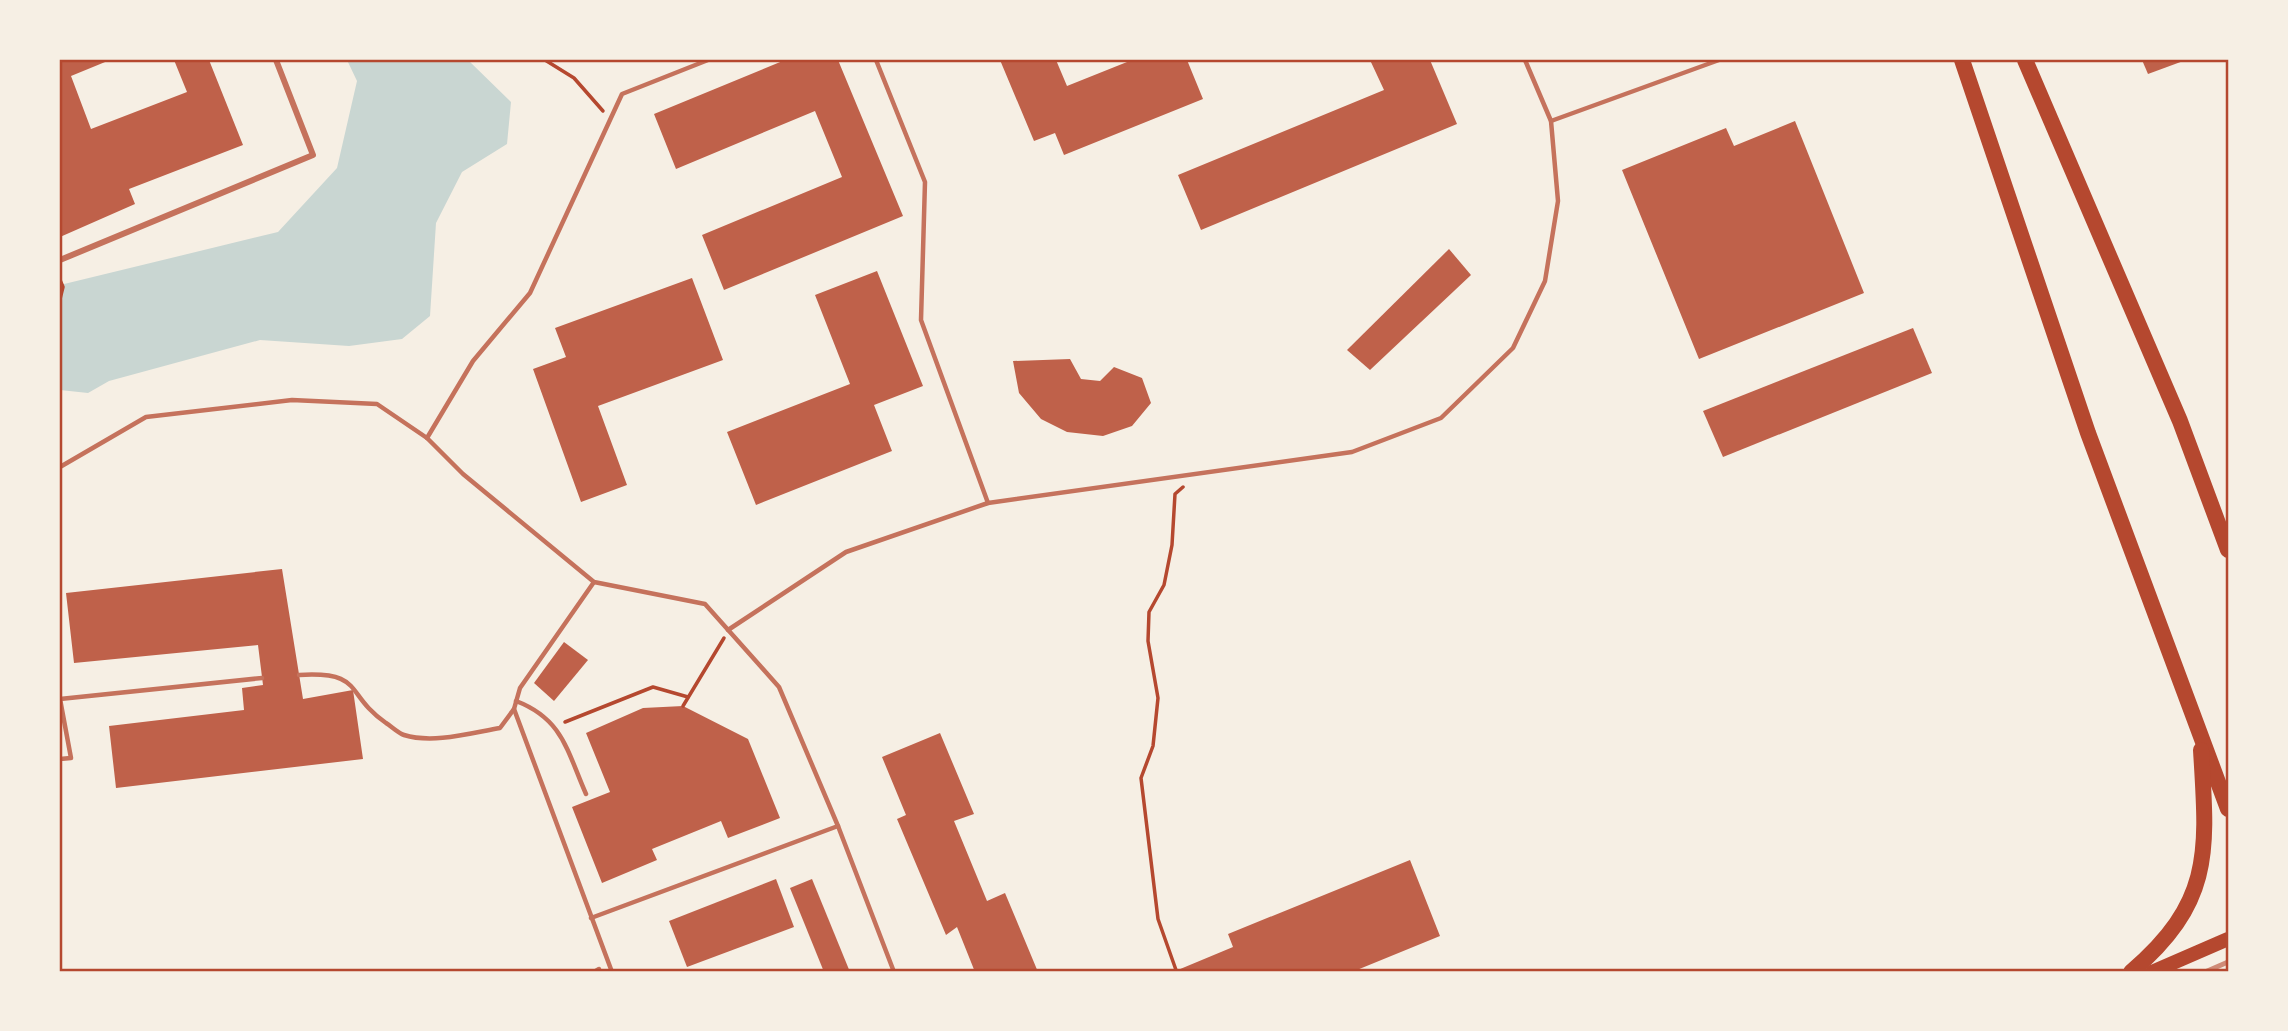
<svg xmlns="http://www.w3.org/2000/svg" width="2288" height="1031" viewBox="0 0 2288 1031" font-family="Commissioner,sans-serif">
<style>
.water{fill:#c9d6d2}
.building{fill:#bf614a}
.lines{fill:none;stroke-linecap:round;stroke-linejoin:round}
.path{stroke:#b5482f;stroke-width:3.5}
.service{stroke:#c5725c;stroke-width:4.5}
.pedestrian{stroke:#c5725c;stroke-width:6}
.primary{stroke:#b5482f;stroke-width:14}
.trunk{stroke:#b5482f;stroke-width:16}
.rail{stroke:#cf8b77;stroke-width:5}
.neatline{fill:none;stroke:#b5482f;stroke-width:2.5}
</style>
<rect width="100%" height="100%" fill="#f6efe4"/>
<path class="water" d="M 347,60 L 468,60 L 511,102 L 507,144 L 462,172 L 436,223 L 430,316 L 402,339 L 349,346 L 260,340 L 109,381 L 88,393 L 60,390 L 60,285 L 278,232 L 337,168 L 357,81 Z"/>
<g class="building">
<path d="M 60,60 L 110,60 L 71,76 L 91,129 L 187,92 L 174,60 L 209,60 L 243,145 L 129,189 L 135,204 L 60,237 Z"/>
<path d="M 785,60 L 838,60 L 903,216 L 724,290 L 702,235 L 842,177 L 815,111 L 676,169 L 654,114 Z"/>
<path d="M 1000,60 L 1056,60 L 1067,86 L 1132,60 L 1187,60 L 1203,99 L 1064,155 L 1055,133 L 1034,141 Z"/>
<path d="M 1370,60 L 1430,60 L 1457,124 L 1201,230 L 1178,175 L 1384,90 Z"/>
<path d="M 2142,60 L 2186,60 L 2148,74 Z"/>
<path d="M 1795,121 L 1864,293 L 1699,359 L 1622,170 L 1726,128 L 1734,146 Z"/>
<path d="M 1449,249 L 1471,275 L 1370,370 L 1347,350 Z"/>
<path d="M 877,271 L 923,386 L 874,405 L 892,451 L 756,505 L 727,432 L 850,384 L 815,295 Z"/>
<path d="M 692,278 L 723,360 L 598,406 L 627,485 L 581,502 L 533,369 L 566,357 L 555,328 Z"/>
<path d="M 1913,328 L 1932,373 L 1723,457 L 1703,411 Z"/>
<path d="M 1070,359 L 1081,379 L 1100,381 L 1114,367 L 1142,378 L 1151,403 L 1132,426 L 1103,436 L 1067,432 L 1041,419 L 1019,393 L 1013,361 Z"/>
<path d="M 282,569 L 303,699 L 353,690 L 363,759 L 116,788 L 109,726 L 244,710 L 242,688 L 263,685 L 258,645 L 74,663 L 66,593 Z"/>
<path d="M 564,642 L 588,660 L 554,701 L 534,683 Z"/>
<path d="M 683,706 L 748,739 L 780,818 L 728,838 L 721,821 L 652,849 L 657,860 L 602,883 L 572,807 L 610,792 L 586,733 L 643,708 Z"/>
<path d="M 940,733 L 974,814 L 954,821 L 987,901 L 1005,893 L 1038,972 L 975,972 L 957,927 L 946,935 L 897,819 L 906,815 L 882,757 Z"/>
<path d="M 1410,860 L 1440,936 L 1352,972 L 1173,972 L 1233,947 L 1228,934 Z"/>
<path d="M 776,879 L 794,927 L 687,967 L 669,921 Z"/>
<path d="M 812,879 L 850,972 L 824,972 L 790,888 Z"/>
</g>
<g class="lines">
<g class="path">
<path d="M 545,60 L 574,78 L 603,111"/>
<path d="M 60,280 L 63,287 L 60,299"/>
<path d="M 683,706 L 724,638"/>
<path d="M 565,722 L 653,687 L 688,697"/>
<path d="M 1176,970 L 1158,919 L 1141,778 L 1153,746 L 1158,698 L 1148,641 L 1149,612 L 1164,585 L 1172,545 L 1175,494 L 1183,487"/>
</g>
<g class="service">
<path d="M 876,60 L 925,182 L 921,320 L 988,503"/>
<path d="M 1551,121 L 1719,60"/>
<path d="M 427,438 L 473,361 L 530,293 L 622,94 L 708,60"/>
<path d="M 60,467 L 146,417 L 292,400 L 377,404 L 427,438 L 463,474 L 594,582 L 705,604 L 779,687 L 838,826 L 894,972"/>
<path d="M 728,630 L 846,552 L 988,503 L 1352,452 L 1441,418 L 1513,348 L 1545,281 L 1558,201 L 1551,121 L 1525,60"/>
<path d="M 299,675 C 365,671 344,694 386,723 C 391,726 398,733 404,735 C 433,744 471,733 500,728 L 514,709 L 520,688 L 594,582"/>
<path d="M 516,701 C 563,719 567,751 586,794"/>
<path d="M 514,709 L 612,972"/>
<path d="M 60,759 L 71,758 L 60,699 L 262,678"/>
<path d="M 591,918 L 838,826"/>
<path d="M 594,972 L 599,969"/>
</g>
<path class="pedestrian" d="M 60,260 L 313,155 L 276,60"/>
<path class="primary" d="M 2152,972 L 2228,939"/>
<g class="trunk">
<path d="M 1962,60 L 2088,433 L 2228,809"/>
<path d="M 2025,60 L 2180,421 L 2228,550"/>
<path d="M 2131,972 C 2214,901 2207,850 2201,750"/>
</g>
<path class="rail" d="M 2205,972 L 2228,962"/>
</g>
<rect width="2288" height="1031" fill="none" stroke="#f6efe4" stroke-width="122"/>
<rect x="61" y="61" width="2166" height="909" class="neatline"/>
</svg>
